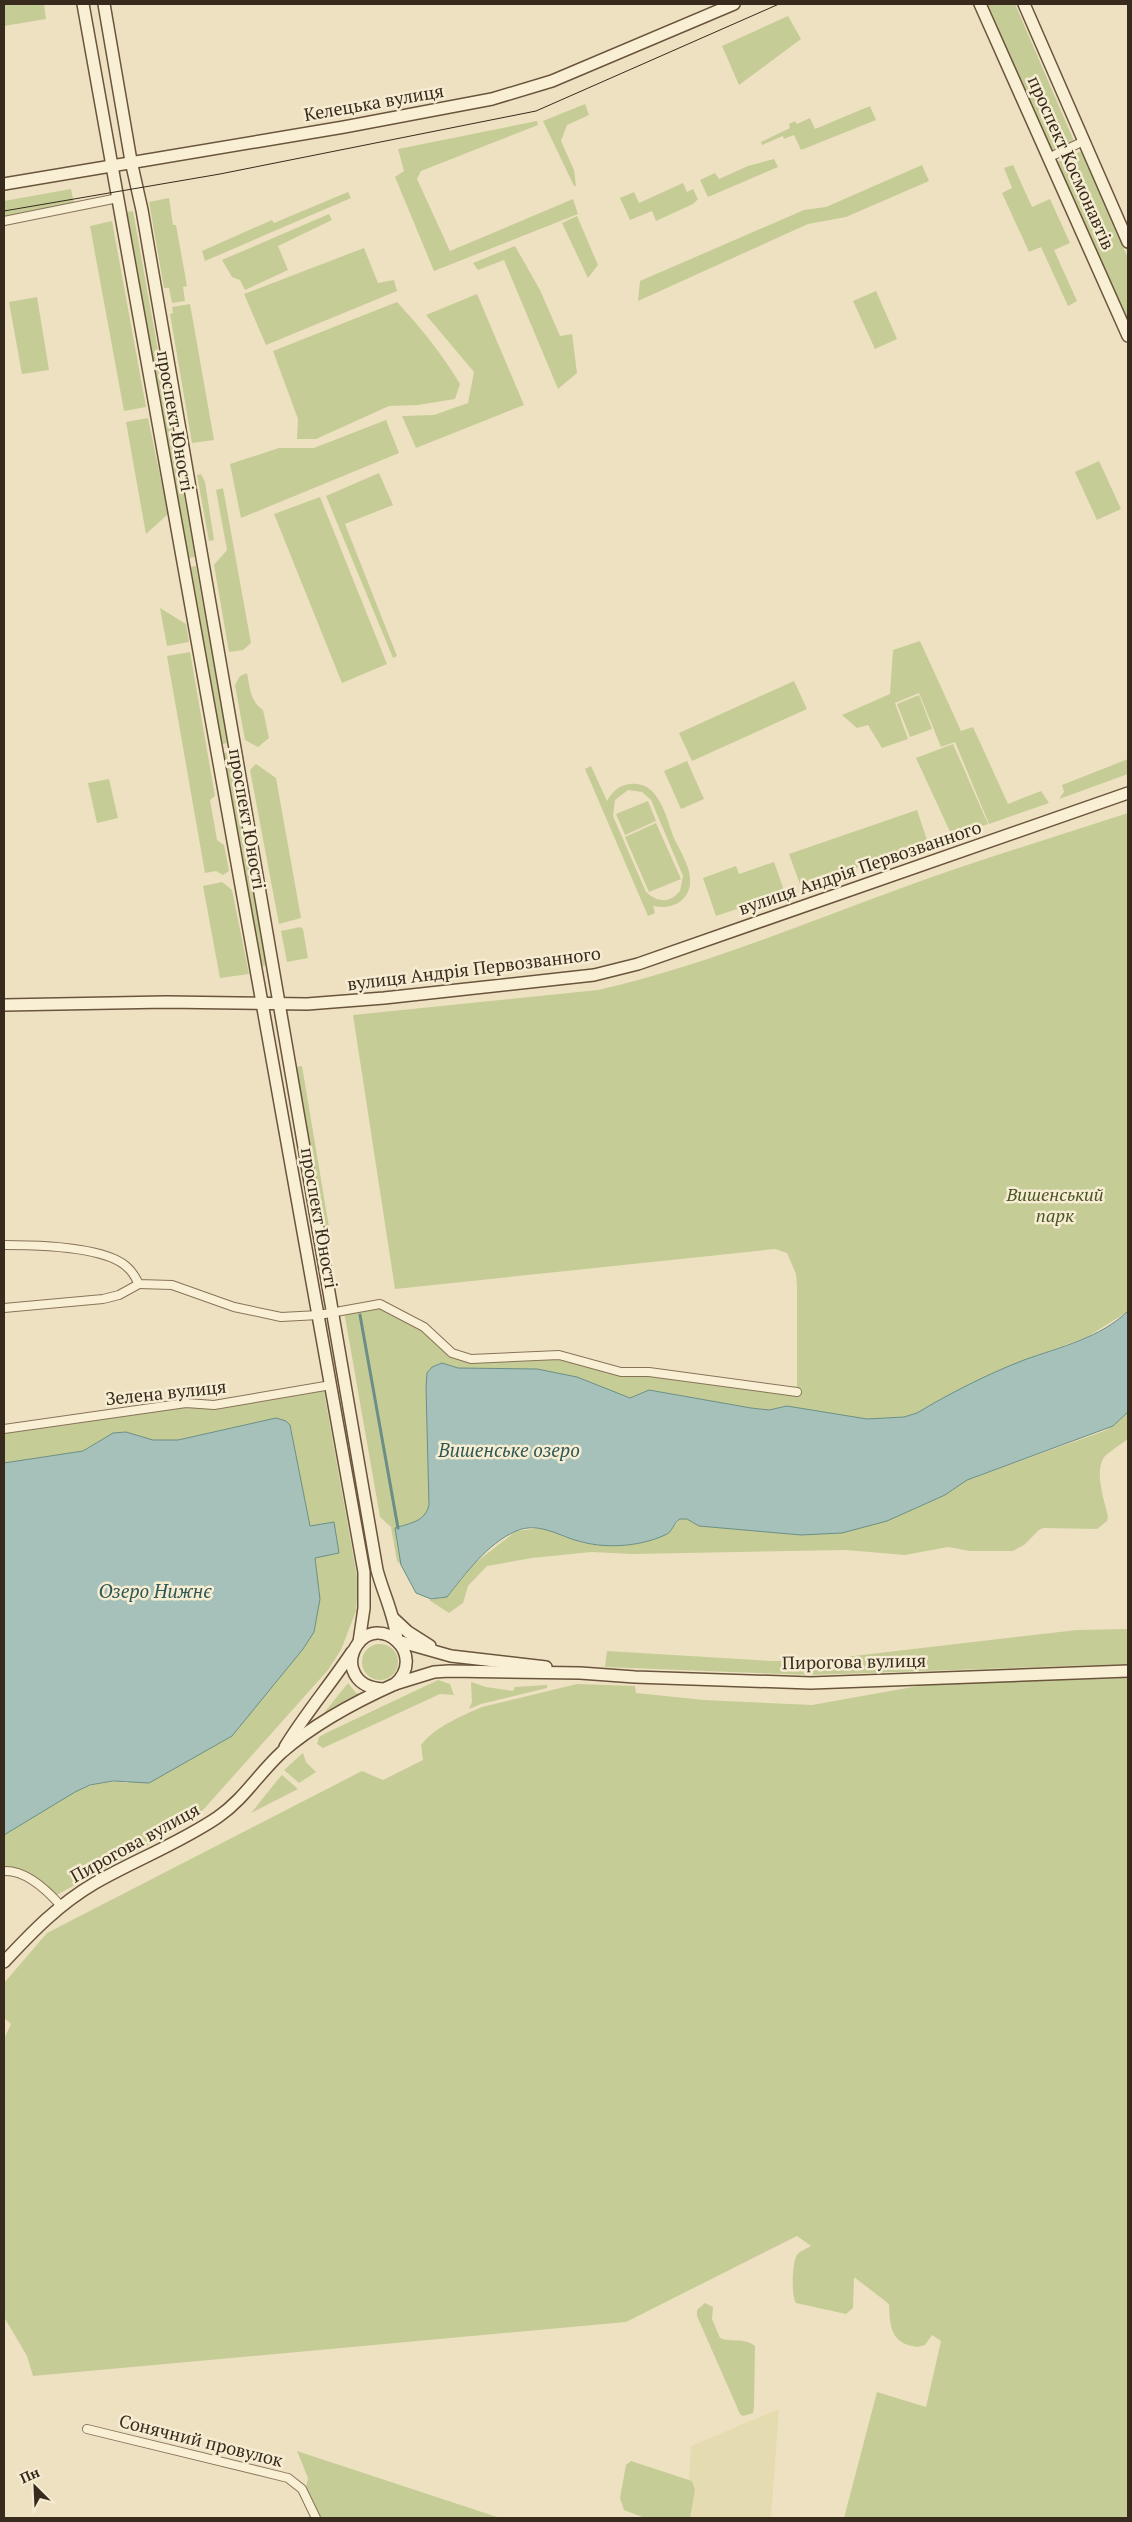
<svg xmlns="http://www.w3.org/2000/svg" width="1132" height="2522" viewBox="0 0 1132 2522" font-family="'PT Serif',serif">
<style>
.farmland{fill:#e4dcb0}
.green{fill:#c5cc96;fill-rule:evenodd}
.water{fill:#a5c1b9;stroke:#6b8f86}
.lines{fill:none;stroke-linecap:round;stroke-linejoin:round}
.stream{stroke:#6b8f86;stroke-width:3}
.street-casing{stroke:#887359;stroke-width:10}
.secondary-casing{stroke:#6a543c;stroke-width:14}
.street{stroke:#f9efd5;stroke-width:8}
.secondary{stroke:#f9efd5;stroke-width:11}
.tram{stroke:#382b1d;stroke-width:1}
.labels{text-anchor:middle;stroke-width:5;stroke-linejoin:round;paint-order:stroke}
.street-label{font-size:18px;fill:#382b1d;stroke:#f6ecd2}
.park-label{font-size:18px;font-style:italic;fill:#485424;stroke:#f6ecd2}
.water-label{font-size:19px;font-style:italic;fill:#2d5855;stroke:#f6ecd2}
</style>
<rect width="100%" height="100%" fill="#eee1c2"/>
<path class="farmland" d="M 779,2409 L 771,2518 L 690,2518 L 695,2490 L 692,2481 L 689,2479 L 691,2446 Z"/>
<g class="green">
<path d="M 4,4 L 44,4 L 46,19 L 4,26 Z"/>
<path d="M 986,4 L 1015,4 L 1074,141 L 1051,152 Z"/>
<path d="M 788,16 L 801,39 L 739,85 L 722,46 Z"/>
<path d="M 585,104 L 589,115 L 567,125 L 561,141 L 574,170 L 576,186 L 574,186 L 543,121 Z"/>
<path d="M 870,106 L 876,120 L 801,150 L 794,135 L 784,139 L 783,136 L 762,145 L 761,142 L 790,128 L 789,124 L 795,121 L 797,124 L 810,118 L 815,129 Z"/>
<path d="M 537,121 L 538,125 L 421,171 L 417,179 L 450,251 L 573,199 L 578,214 L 434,271 L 395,177 L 404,171 L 398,149 Z"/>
<path d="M 1082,151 L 1128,258 L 1128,325 L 1057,162 Z"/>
<path d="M 774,159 L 778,167 L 708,197 L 700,180 L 715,173 L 719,179 L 748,166 Z"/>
<path d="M 922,165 L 929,181 L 846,217 L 808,224 L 638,301 L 640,281 L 804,210 L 826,207 Z"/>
<path d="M 1013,165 L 1032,207 L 1050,199 L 1070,243 L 1054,250 L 1077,301 L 1068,306 L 1041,247 L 1029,252 L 1002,193 L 1012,188 L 1004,168 Z"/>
<path d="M 683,183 L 687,192 L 693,189 L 698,199 L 693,204 L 656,221 L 652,211 L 630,220 L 620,198 L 634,192 L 639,203 Z"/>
<path d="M 71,189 L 74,204 L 4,217 L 4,201 Z"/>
<path d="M 348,192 L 351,198 L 205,261 L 202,251 L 272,220 L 274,223 Z"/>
<path d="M 169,198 L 173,225 L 176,225 L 187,286 L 183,287 L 185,301 L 172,303 L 169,288 L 164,288 L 149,202 Z"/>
<path d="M 133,211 L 195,557 L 189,558 L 127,212 Z"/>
<path d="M 329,214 L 332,220 L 278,246 L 288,270 L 245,290 L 240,280 L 232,277 L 222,260 Z"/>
<path d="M 577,216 L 598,265 L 588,278 L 562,223 Z"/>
<path d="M 112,221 L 146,407 L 124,411 L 90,226 Z"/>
<path d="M 515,246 L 540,290 L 560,336 L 572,334 L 577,373 L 558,389 L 504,260 L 478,270 L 473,263 Z"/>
<path d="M 364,248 L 378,283 L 394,280 L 397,291 L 266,345 L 244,294 Z"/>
<path d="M 876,291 L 897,339 L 875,349 L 853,301 Z"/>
<path d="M 477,294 L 524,405 L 416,448 L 402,416 L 434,415 L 468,403 L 474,372 L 426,315 Z"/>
<path d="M 37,297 L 49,370 L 22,374 L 9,302 Z"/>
<path d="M 397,302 C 421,328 442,354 460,384 L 455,399 L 418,405 L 389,406 L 316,439 L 297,439 L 298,419 L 273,351 Z"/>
<path d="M 190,304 L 214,440 L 192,443 L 170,314 L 173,313 L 172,307 Z"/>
<path d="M 148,418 L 168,514 L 146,534 L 126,422 Z"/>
<path d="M 386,420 L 399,453 L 241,518 L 230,464 L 279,448 L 314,448 Z"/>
<path d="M 1099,461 L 1121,509 L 1097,520 L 1075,472 Z"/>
<path d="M 379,473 L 393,505 L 345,524 L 397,656 L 393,658 L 326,496 Z"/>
<path d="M 201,474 L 205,482 L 214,540 L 209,541 L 197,475 Z"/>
<path d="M 223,488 L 251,643 L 243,650 L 229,652 L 214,565 L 227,550 L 216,490 Z"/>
<path d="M 320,497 L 387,664 L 342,683 L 274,514 Z"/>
<path d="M 196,566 L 228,743 L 222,744 L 191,567 Z"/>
<path d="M 160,608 L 186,624 L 189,642 L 167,646 Z"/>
<path d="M 920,641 L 961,731 L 973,727 L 1008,804 L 1041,791 L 1049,803 L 989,824 L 955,742 L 941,747 L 919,693 L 895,703 L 908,739 L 882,748 L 868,725 L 857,728 L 842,715 L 890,694 L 893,650 Z"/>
<path d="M 190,652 L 215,796 L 210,800 L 217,840 L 224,845 L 229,871 L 223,875 L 216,871 L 205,873 L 167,656 Z"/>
<path d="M 247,673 C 250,688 250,701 263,710 L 269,738 L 258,747 L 245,740 L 235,685 L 240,676 Z"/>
<path d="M 794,681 L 807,709 L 692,761 L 679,733 Z"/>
<path d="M 919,695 L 932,729 L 910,737 L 897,704 Z"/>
<path d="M 953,744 L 988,824 L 952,836 L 916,758 Z"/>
<path d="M 229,752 L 268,965 L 262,966 L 224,753 Z"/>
<path d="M 1128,759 L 1128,774 L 1059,799 L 1064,792 L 1062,785 Z"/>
<path d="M 687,761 L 704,799 L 681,809 L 664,771 Z"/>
<path d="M 256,764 L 276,778 L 301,918 L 279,924 L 250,770 Z"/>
<path d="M 591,766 L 607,801 C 612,792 619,785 630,784 C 659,780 666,817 674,838 C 680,851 692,869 690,884 C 688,903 669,910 653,906 L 655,913 L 648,916 L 585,769 ZM 628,790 L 642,792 L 651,800 L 683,876 L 680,891 C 669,904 657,902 646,892 L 613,816 L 615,800 Z"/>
<path d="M 109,779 L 118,818 L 97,823 L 88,783 Z"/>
<path d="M 648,801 L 656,821 L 625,835 L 616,814 Z"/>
<path d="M 917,810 L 928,843 L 801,887 L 789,854 Z"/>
<path d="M 1128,813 L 1127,1312 L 1087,1337 L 1022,1361 L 917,1413 L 904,1417 L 867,1419 L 787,1406 L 769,1410 L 751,1408 L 649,1390 L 630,1398 L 622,1395 L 429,1505 L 427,1514 L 422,1519 L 424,1540 L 401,1565 L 397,1561 L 391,1527 L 380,1517 L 344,1311 L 375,1304 L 429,1331 L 465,1358 L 548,1355 L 604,1366 L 797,1392 L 797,1286 L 796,1274 L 787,1253 L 775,1249 L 395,1289 L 353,1015 L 598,990 C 701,967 800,925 899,889 C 974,861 1052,838 1128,813 Z"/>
<path d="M 656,823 L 681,879 L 649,892 L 625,837 Z"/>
<path d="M 774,862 L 785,893 L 716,916 L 703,878 L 736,866 L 739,874 Z"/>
<path d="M 222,882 L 232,890 L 249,974 L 220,978 L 203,886 Z"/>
<path d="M 300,927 L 303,929 L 308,958 L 287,962 L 281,931 Z"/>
<path d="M 302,1066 L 331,1239 L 316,1218 L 291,1068 Z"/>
<path d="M 323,1386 L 358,1582 L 356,1611 L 341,1650 L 328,1670 L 203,1810 L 183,1826 L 53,1897 L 36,1883 L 4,1871 L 4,1835 C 42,1812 82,1776 128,1783 L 314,1632 L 320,1599 L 315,1558 L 339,1552 L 310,1527 L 290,1425 L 276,1418 L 178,1440 L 153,1440 L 126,1432 L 113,1433 L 83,1451 L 4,1463 L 4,1429 L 186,1403 L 206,1405 Z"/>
<path d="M 1128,1412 L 1128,1439 C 1121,1444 1113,1449 1106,1455 C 1093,1468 1104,1500 1108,1516 L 1107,1521 L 1097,1529 L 1043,1528 L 1039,1530 L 1024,1545 L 1013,1551 L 970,1551 L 948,1547 L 905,1555 L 846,1550 L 632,1554 L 591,1552 L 532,1558 L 487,1566 L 468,1586 L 463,1603 L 449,1613 L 429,1600 L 447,1597 L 475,1563 L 516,1531 L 542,1528 L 583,1543 L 632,1545 L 671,1530 L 680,1519 L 687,1519 L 695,1524 L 887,1521 L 945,1495 L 967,1480 L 1104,1431 L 1113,1426 Z"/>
<path d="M 1128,1629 L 1128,1664 L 810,1675 L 605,1667 L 607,1651 L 772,1661 L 819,1660 L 1077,1630 Z"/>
<circle cx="380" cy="1662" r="18"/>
<path d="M 1128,1671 L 1128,2518 L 844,2518 L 877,2392 L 926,2407 L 941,2341 L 932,2335 L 925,2345 L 917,2347 C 890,2343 890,2326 889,2304 L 854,2277 L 853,2308 L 846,2314 L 796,2303 C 791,2296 792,2262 797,2255 C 800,2251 806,2249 811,2246 L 797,2236 L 626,2322 L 33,2376 L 27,2356 L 4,2317 L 4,2039 L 11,2024 L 4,2018 L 4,1983 L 47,1933 L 362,1771 L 383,1780 L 423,1760 L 421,1745 C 435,1727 461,1716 482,1707 L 577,1684 L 635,1686 L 636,1693 L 704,1700 L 812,1705 L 974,1676 Z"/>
<path d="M 438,1680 L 450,1684 L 454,1695 L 440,1694 L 323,1748 L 317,1744 L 319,1737 L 326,1733 Z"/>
<path d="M 471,1682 L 486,1687 L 513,1691 L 515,1687 L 547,1685 L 547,1688 L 481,1704 L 469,1709 L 472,1702 Z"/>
<path d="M 348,1683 L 356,1693 L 361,1695 L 324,1713 Z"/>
<path d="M 303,1753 L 306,1762 L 316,1772 L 299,1783 L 284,1770 Z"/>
<path d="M 282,1775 L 298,1789 L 251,1813 C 262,1800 271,1787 282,1775 Z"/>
<path d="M 705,2303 L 713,2307 L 712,2319 L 720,2338 C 731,2343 744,2337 755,2346 L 754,2407 L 753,2413 L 743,2416 L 740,2414 L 697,2316 L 697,2310 Z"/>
<path d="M 297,2451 L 500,2518 L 316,2518 L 305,2494 L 308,2478 Z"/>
<path d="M 631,2461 L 692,2481 L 695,2490 L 690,2518 L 645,2518 L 624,2510 L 620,2498 L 626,2465 Z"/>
</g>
<g class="water">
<path d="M 1128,1311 L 1128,1412 L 1113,1426 L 967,1480 L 945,1495 L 887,1521 L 842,1533 L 801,1535 L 699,1526 L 687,1519 L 680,1519 C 673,1523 673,1532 665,1535 C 641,1546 609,1549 582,1542 C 560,1537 540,1521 516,1531 C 487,1544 466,1573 447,1597 L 431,1599 L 416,1593 L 401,1565 L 395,1528 C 410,1523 425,1522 429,1505 L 426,1387 L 427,1373 L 432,1367 L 442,1363 L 458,1368 L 537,1369 L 577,1377 L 630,1398 L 649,1390 L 751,1408 L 769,1410 L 787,1406 L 867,1419 L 904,1417 L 917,1413 C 950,1393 988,1374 1024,1360 C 1060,1347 1100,1338 1128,1311 Z"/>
<path d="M 276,1418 L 286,1421 L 290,1425 L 310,1526 L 334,1522 L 339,1553 L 315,1558 L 320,1599 L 314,1632 L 303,1649 L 232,1736 L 149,1783 L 113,1781 L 90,1785 L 75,1792 L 4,1835 L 4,1463 L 83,1451 L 113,1433 L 126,1432 L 153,1440 L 178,1440 Z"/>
</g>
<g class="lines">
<path class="stream" d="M 360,1315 L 398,1528"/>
<g class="street-casing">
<g id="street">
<path d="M 1050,157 L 1084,141"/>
<path d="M 4,221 L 118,198"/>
<path d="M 4,1245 C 33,1245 107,1246 128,1268 C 133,1272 136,1279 139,1284 L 172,1285 L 234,1307 L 281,1317 L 319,1315 L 380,1304 L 424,1327 L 452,1353 L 471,1359 L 559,1355 L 621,1372 L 649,1372 L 797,1392"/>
<path d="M 4,1308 L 103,1299 L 119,1295 L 139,1284"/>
<path d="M 4,1429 L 186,1403 L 214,1405 L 331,1385"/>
<path d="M 4,1871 C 26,1870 47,1890 61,1906"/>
<path d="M 87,2429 L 288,2478 L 302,2489 L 316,2518"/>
</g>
</g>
<g class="secondary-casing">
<g id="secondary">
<path d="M 83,4 L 364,1572 L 364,1608 L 359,1642"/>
<path d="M 104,4 L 131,161 L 142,210 L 377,1570 C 383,1593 395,1616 397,1640"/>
<path d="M 980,4 L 1128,336"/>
<path d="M 1024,4 L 1128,242"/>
<path d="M 4,184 L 344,127 L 492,99 L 552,81 L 734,4"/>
<path d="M 4,1005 L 166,1002 L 307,1004 L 384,998 L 594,975 L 638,964 L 1128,793"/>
<path d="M 394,1619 L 408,1632 L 430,1646"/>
<path d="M 398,1641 L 451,1656 L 546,1667"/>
<path d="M 395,1684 L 434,1672 L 449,1671 L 580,1673 L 635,1677 L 811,1683 L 1128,1671"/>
<path d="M 285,1747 C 305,1714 330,1685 352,1652"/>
<path d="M 4,1962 C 32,1932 59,1904 95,1883 C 135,1860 180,1843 218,1817 C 244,1799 259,1773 282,1752 C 313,1725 357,1701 395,1684 C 428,1655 380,1612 357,1645 C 352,1652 350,1662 353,1670 C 358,1684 369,1688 383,1689"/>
</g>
</g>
<use href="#street" class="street"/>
<use href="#secondary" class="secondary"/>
<path class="tram" d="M 4,211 L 220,174 L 536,111 L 779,4"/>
</g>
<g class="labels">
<g class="street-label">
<text transform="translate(374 103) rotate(-10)" y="6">Келецька вулиця</text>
<text transform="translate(1071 163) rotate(66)" y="6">проспект Космонавтів</text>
<text transform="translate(175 421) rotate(80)" y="6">проспект Юності</text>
<text transform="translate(247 819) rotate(80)" y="6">проспект Юності</text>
<text transform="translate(860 868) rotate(-19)" y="6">вулиця Андрія Первозванного</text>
<text transform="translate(474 969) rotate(-7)" y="6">вулиця Андрія Первозванного</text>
<text transform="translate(319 1218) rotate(80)" y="6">проспект Юності</text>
<text transform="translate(166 1393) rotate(-6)" y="6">Зелена вулиця</text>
<text transform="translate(854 1662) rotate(-1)" y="6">Пирогова вулиця</text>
<text transform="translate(135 1843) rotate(-29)" y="6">Пирогова вулиця</text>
<text transform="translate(201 2441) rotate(14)" y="6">Сонячний провулок</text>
</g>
<g class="park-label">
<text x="1055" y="1201">Вишенський<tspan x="1055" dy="21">парк</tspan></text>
</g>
<g class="water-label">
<text x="509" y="1457">Вишенське озеро</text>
<text x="155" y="1598">Озеро Нижнє</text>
</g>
</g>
<rect width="1132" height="2522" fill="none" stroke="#382b1d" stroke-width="10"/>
<g transform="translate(35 2487) rotate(336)" stroke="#f6ecd2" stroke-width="4" paint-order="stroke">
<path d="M0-4L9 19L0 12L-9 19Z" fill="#382b1d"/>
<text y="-8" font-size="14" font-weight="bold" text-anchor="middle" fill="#382b1d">Пн</text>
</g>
</svg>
